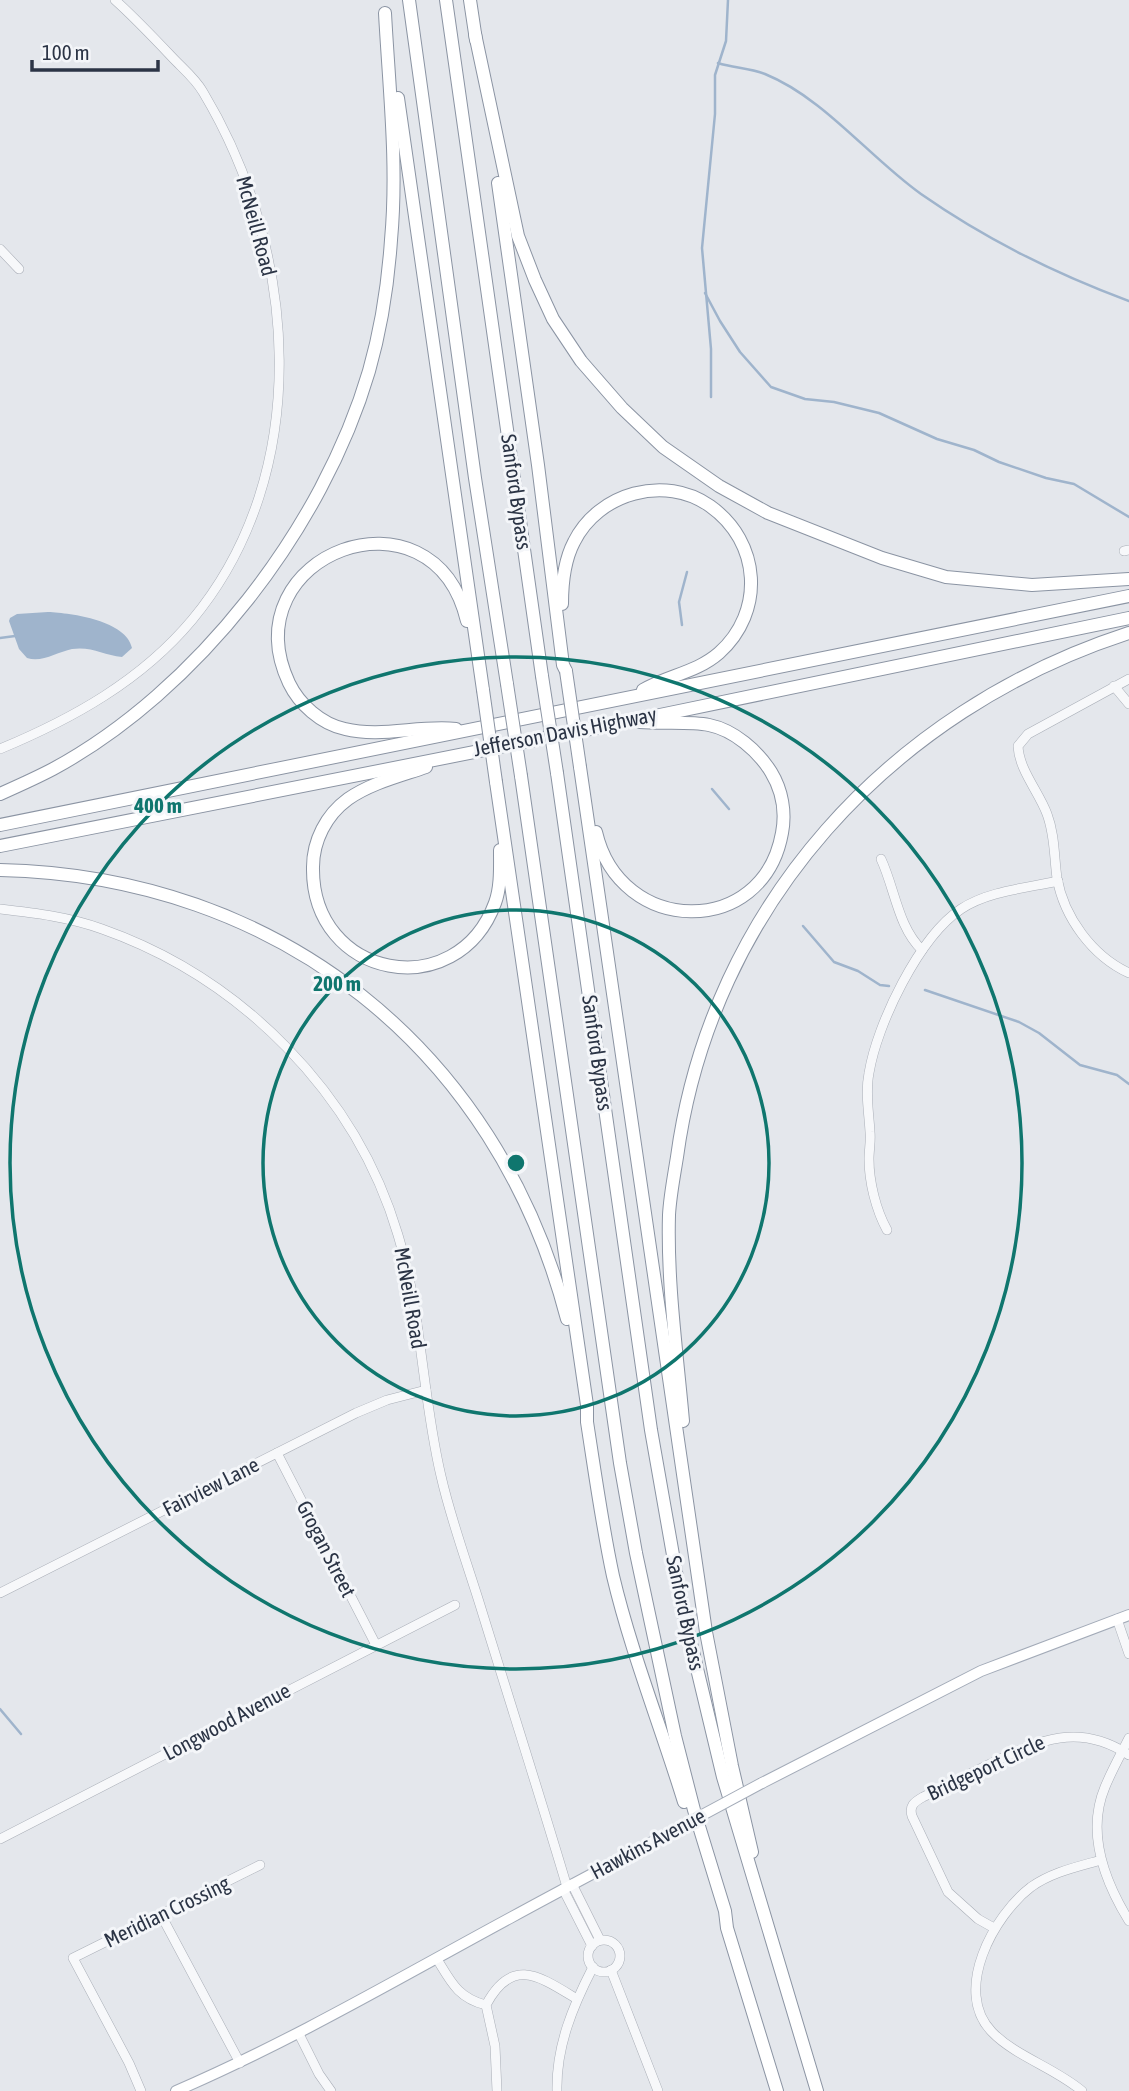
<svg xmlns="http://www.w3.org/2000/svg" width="1129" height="2091" viewBox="0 0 1129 2091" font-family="'Asap Condensed',sans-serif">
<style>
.water{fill:#9fb4cc}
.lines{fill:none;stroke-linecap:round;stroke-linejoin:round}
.stream{stroke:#9fb4cc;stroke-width:2.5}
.minor-casing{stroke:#a9aeb7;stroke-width:10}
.major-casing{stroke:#a3abb8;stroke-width:12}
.highway-casing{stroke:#8b94a3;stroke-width:14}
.minor{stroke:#f7f8fa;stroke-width:9}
.major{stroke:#fff;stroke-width:10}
.highway{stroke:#fff;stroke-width:12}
.major-bridge-casing{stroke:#a3abb8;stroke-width:12;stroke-linecap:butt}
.highway-bridge-casing{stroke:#8b94a3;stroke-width:14;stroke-linecap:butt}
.major-bridge{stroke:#fff;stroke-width:10}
.highway-bridge{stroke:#fff;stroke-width:12}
.ring{fill:none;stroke:#0f766e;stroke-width:3.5}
.labels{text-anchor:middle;stroke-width:6;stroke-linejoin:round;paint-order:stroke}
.street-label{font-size:21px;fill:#2b3445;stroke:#f4f6f9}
.centre{fill:#0f766e;stroke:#f4f6f9;stroke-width:3.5}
.ring-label{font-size:21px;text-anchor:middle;font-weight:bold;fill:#0f766e;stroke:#f4f6f9;stroke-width:6;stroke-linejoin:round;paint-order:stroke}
</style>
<rect width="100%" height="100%" fill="#e4e7ec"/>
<path class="water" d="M 48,612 C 72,613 127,621 132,648 L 122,657 C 104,655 91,646 72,649 C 57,652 42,663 27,658 L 19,649 L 9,621 L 10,618 L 17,614 Z"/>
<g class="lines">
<g class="stream">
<path d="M 718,63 C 733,68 751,68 765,74 C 824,98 869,157 921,194 C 984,238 1056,274 1129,301"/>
<path d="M 705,293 L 720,321 L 740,352 L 771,387 L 805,399 L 834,402 L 879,413 L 937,439 L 974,450 L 999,462 L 1046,478 L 1074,484 L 1129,517"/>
<path d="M 711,397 L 711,349 L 702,248 L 715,114 L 715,75 L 726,41 L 728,0"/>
<path d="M 682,625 L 679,602 L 687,572"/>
<path d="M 0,638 L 15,636"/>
<path d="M 712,789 L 729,809"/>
<path d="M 803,926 L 834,962 L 858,971 L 880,985 L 889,986"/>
<path d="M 925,990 L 1019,1022 L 1039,1033 L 1080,1065 L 1117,1075 L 1129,1084"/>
<path d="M 0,1709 L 21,1734"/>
</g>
<g class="minor-casing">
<g id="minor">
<path d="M 0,249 L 19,269"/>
<path d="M 1124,551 L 1129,550"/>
<path d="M 1129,679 L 1028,734 L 1018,746 C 1019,770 1039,792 1047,814 C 1055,835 1054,857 1057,878 C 1064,917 1092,956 1129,973"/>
<path d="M 1114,686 L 1129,704"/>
<path d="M 0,749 C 72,719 141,681 192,620 C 315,472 298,250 203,92 C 195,78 182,68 171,56 C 153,37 135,18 115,0"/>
<path d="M 881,859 C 895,889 898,927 922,950"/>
<path d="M 0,909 C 35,913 69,917 102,929 C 241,978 356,1093 398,1235 C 422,1313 422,1397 441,1476 C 451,1520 467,1563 480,1605 C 509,1699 539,1793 567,1887"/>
<path d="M 887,1230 C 876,1210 869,1182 869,1159 C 869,1150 871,1141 870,1132 C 869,1113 865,1093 869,1073 C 877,1024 919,937 961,909 C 988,891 1027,888 1058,881"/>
<path d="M 277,1453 L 376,1645"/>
<path d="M 0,1593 L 356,1413 L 387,1400 L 426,1390"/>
<path d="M 1117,1619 L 1129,1654"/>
<path d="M 1129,1738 C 1121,1754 1112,1770 1105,1787 C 1086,1832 1105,1882 1129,1921"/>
<path d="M 0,1839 L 455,1605"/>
<path d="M 572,1884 L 600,1940"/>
<path d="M 563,1889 L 592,1946"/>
<path d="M 161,1915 L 240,2063"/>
<path d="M 994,1928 L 978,1919 L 948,1892 L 912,1816 C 909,1806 914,1802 923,1797 C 946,1786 969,1774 992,1763 C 1040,1740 1079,1722 1129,1755"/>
<circle cx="604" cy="1956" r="16"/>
<path d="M 437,1959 C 451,1982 458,1998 486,2005"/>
<path d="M 611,1970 L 658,2091"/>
<path d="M 299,2034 L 319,2074 L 331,2091"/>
<path d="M 141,2091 L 129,2063 L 73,1958 L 260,1865"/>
<path d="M 497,2091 L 495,2046 L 486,2005 C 512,1956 539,1976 577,1999"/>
<path d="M 557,2091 C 556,2046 573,2006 593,1967"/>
<path d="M 1082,2091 C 1055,2068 1015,2056 992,2032 C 952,1991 994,1915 1031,1887 C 1052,1872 1077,1867 1101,1860"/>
</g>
</g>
<g class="major-casing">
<g id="major">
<path d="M 762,1783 L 981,1671 L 1129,1615"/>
<path d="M 176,2091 C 294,2040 399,1978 512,1917 C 563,1889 615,1862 667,1834"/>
</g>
</g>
<g class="highway-casing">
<g id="highway">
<path d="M 409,0 L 475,478 L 507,684"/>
<path d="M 446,0 L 542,676"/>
<path d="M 470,0 L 476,40"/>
<path d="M 475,34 L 518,236 L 535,280 L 553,319 L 581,361 L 622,408 L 663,447 L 719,486 L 768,513 L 882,558 L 946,577 L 1032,585 L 1129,579"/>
<path d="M 398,98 L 483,690"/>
<path d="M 498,183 L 538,465 L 563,665 L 566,671"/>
<path d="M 562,604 C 562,582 564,561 574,542 C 598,493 665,474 710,506 C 761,542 765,612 719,653 C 696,673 668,675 643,690"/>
<path d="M 456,729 C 419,725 381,738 345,729 C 321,724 299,704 289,683 C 229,554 433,478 467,621"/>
<path d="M 426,767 C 400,776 371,783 348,799 C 326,815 313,841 313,867 C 311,979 457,1006 495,903 C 501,887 500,867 500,850"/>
<path d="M 580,767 L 706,1632 L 732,1766 L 752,1852"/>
<path d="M 557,773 L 651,1430 L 682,1606 L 723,1777 L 817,2091"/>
<path d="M 521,776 L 620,1463 L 636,1553 L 675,1736 L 694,1810 L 725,1911 L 727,1928 L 777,2091"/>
<path d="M 496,782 L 587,1405 L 587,1422 C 595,1473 602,1525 613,1576 C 631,1652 661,1727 684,1802"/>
<path d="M 0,794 C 18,786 36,778 53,769 C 197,691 323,528 369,371 C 381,329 388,284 391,240 C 398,165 389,88 385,13"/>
<path d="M 0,825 L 1129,596"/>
<path d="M 596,832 C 620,936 763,939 782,833 C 786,812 782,790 771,772 C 758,751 734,730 709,725 C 690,721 661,724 640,722"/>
<path d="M 0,846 L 631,721 L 1129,618"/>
<path d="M 0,870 C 278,876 497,1049 567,1319"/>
<path d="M 683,1421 C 677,1353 667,1283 669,1215 C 670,1196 674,1176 677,1157 C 711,906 891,710 1129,633"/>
</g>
</g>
<use href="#minor" class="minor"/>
<use href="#major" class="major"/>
<use href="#highway" class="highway"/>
<g class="major-bridge-casing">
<path id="major-bridge" d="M 667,1834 L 762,1783"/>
</g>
<g class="highway-bridge-casing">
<g id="highway-bridge">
<path d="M 566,671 L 580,767"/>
<path d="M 542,676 L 557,773"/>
<path d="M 507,684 L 521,776"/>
<path d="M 483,690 L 496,782"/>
</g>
</g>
<use href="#major-bridge" class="major-bridge"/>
<use href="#highway-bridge" class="highway-bridge"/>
</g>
<g class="ring">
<circle cx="516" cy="1163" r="253"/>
<circle cx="516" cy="1163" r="506"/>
</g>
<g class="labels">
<g class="street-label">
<text transform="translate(256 226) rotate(75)" y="7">McNeill Road</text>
<text transform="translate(516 492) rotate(82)" y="7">Sanford Bypass</text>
<text transform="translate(565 732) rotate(-11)" y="7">Jefferson Davis Highway</text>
<text transform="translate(597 1053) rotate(82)" y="7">Sanford Bypass</text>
<text transform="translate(410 1298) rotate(80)" y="7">McNeill Road</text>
<text transform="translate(211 1487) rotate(-27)" y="7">Fairview Lane</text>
<text transform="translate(326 1549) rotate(63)" y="7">Grogan Street</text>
<text transform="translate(685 1613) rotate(78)" y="7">Sanford Bypass</text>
<text transform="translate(227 1722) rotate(-28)" y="7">Longwood Avenue</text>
<text transform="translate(986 1768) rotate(-25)" y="7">Bridgeport Circle</text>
<text transform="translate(648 1844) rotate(-28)" y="7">Hawkins Avenue</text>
<text transform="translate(167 1912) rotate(-26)" y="7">Meridian Crossing</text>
</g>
</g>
<circle cx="516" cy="1163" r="10" class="centre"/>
<g class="ring-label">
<text x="158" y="813">400 m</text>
<text x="337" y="991">200 m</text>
</g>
<path d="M32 60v10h126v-10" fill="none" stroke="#2b3445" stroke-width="3.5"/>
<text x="42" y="60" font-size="21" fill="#2b3445" stroke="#f4f6f9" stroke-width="5" paint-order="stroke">100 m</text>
</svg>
